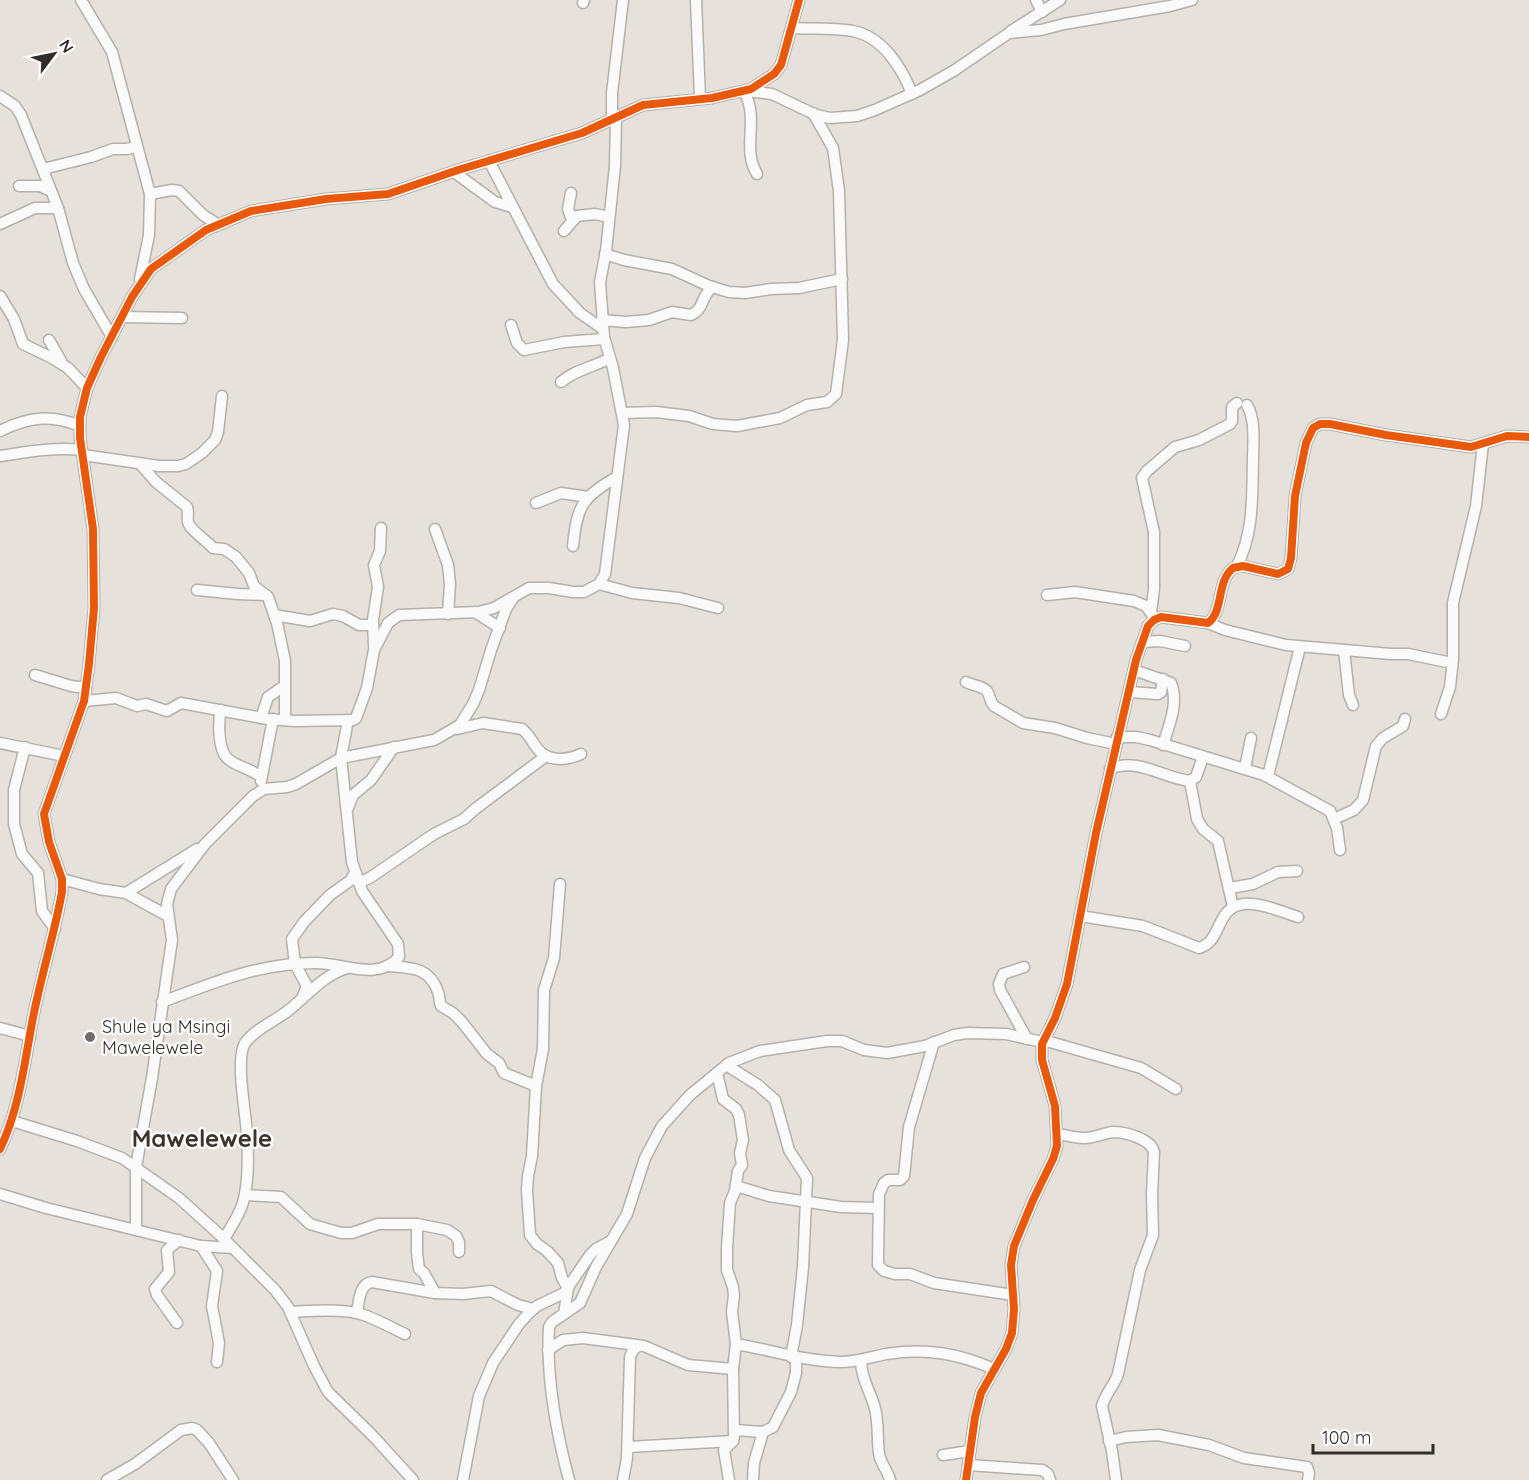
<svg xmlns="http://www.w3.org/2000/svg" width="1529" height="1480" viewBox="0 0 1529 1480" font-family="Quicksand,sans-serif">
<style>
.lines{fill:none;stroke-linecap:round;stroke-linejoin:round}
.minor-casing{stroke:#b4b0ac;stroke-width:13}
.minor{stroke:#fbfafa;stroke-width:10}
.cycleway-casing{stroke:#fff;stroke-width:11}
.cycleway{stroke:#e8590c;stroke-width:8}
.poi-dot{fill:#706d68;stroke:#fff;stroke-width:2}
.labels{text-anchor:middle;stroke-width:4.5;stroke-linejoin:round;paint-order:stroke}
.poi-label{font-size:18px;fill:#312e2a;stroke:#fff;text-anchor:start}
.district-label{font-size:24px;font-weight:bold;fill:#3b352c;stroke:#fff}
</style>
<rect width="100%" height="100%" fill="#e6e1db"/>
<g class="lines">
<g class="minor-casing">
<g id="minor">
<path d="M 81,0 L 112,52 L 150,194 L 149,235 L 140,279"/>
<path d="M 696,0 L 700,98"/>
<path d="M 1036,0 L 1042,12"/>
<path d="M 583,3 L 584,0"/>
<path d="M 792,28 C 812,29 833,28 853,31 C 883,37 902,68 912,94"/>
<path d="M 1011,31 L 1060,0"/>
<path d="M 747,91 L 772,94 L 816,115 L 830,118 L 857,116 L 875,110 L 920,90 L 955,70 L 1009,33 L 1041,30 L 1064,24 L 1170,6 L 1192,0"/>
<path d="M 744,92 C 760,119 741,148 757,174"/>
<path d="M 0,96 L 15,106 L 21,115 L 58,208 L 73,263 L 84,289 L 112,337"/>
<path d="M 612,118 L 612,93 L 623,0"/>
<path d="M 489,161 L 553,284 L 580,313 L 603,329"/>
<path d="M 43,169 L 91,157 L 113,149 L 127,149 L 136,147"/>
<path d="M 454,172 L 495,202 L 512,207"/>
<path d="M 19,186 L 40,186 L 51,191"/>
<path d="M 571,193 L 568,209 L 572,220"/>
<path d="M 150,194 L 172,190 L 179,191 L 203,215 L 217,224"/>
<path d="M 0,224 L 35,208 L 58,208"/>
<path d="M 564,231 L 577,216 L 595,214 L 609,217"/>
<path d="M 605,254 L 624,260 L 672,269 L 709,286 L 729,292 L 745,293 L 771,289 L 799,288 L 842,279"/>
<path d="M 0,296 L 14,319 L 23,344 L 52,358 L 68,368 L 87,388"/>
<path d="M 122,317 L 182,318"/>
<path d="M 602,320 L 626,322 L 649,320 L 672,312 L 691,315 C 705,309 700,296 713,287"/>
<path d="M 511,325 L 517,343 L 524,350 L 564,342 L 604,339"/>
<path d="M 49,340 L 61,361"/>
<path d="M 561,382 C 574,370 594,367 610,358"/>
<path d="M 622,413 L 656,412 L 689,416 L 713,424 L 737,426 L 780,418 L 807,405 L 827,402 L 836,394 L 843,340 L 839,191 L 833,148 L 813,113"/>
<path d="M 0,431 C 28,417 51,414 80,426"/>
<path d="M 83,455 L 159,466 L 178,466 L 186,464 L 202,453 L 215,440 L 218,432 L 222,396"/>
<path d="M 0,456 C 28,452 53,447 82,450"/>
<path d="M 141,465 L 156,482 L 187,507 C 189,512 187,517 188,522 C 189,529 208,542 213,548 L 224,549 L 236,557 L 249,573 L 254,586 L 268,597 L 277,623 L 285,661 L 285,720"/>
<path d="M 536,503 L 561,493 L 588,497"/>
<path d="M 435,529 L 448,565 L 450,584 L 448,614"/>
<path d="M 573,546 C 577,506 582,497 617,477"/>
<path d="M 1237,566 C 1254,532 1252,497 1253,460 C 1253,443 1256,420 1247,405"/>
<path d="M 599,584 L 632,593 L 679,598 L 718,608"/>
<path d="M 197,590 L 238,594 L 266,595"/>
<path d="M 1047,595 L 1075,592 L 1134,601 L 1146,606 L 1153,616"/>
<path d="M 475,612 L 500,628"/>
<path d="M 1151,612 L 1154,589 L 1154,532 L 1142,478 L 1147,471 L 1175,447 L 1199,440 L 1230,424 L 1232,421 L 1232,407 L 1237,403"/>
<path d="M 274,615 L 310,621 L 333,614 L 343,616 L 359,625 L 373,625"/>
<path d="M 1208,623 L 1225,630 L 1286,645 L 1391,654 L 1408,654 L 1452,663"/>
<path d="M 1142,642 L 1160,641 L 1185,646"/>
<path d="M 374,646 L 373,620 L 378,587 L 374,565 L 380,551 L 381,528"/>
<path d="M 1344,650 L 1349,695 L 1353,705"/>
<path d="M 1134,670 L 1171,683 C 1179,703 1169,725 1163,745"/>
<path d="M 35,675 L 71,686 L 86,688"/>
<path d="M 966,682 C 971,685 983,686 987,691 C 990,696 990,702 994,706 L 1023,723 L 1055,728 L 1087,738 L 1116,744"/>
<path d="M 1129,692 L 1158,694 L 1161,692 L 1163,679"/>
<path d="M 84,701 L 116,698 L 137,706 L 146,704 L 167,711 L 181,703 L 268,719 L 295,721 L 353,720 L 356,718 L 367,688 L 374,650 L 388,623 L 399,615 L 479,612 L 494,608 L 529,588 L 549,588 L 573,592 L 584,592 L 599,584 L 605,574 L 624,425 L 613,368 L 604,337 L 600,282 L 606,251 L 615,166 L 616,116"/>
<path d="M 221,710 C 218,721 218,749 227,758 C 236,767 251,768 261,777"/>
<path d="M 1441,714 L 1450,687 L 1453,659 L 1453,603 L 1476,506 L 1483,444"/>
<path d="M 261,718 L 268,697 L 284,686"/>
<path d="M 457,729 L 483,723 L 522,729 C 529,734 532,742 537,748 C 547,762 566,761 581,754"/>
<path d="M 1117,737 L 1136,737 L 1150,740 L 1264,775 L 1330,811 L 1337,828 L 1340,850"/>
<path d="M 0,743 L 64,756"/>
<path d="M 25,747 L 14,790 L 14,824 L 22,854 L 38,873 L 42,911 L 55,929"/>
<path d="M 1245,768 L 1251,738"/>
<path d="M 1110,769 C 1138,757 1163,778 1190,781 L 1196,777 L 1203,757"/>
<path d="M 1268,776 L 1300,647"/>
<path d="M 261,781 L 273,719"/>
<path d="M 1190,781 L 1197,819 L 1203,829 L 1218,841 L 1233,907"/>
<path d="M 348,808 L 353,795 L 371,780 L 394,747"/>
<path d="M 1334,819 L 1354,810 L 1363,800 L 1376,746 L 1383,738 L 1403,726 L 1405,719"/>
<path d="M 62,879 L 99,889 L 126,893 L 168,916"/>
<path d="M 359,883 L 371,877 L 434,834 L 464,819 L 475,809 L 546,756"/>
<path d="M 560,884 L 554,958 L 544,990 L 543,1049 L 536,1086 L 532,1156 L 528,1176 L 527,1190 L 530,1235 L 537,1244 L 547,1251 L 558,1263 L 562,1278 L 568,1288 L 564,1314"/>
<path d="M 1230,888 L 1253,884 L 1278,872 L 1297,871"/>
<path d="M 126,893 L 197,849"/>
<path d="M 1080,916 L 1143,926 L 1199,948 C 1221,942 1216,911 1239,905 C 1256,900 1282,912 1298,917"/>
<path d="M 387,966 C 410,968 429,966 438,992 C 440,997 439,1001 441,1006 L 453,1013 L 462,1022 L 487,1054 L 499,1063 L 504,1073 L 536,1086"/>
<path d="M 1024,967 L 1003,974 L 999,984 L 1000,990 L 1027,1039"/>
<path d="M 303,996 L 307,986 L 295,964 L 292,939 L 304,922 L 330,895 L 351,880 L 355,872"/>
<path d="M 162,1002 C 215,982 259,963 316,963 C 344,963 377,982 399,957 L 398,944 L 362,891 L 352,862 L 341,758 L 348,720"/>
<path d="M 0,1028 L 30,1036"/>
<path d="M 1043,1040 L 1141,1068 L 1176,1089"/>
<path d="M 934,1042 L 909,1127 L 904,1176 L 900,1180 L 888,1180 L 884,1183 L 879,1194 L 878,1265 L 884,1271 L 895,1274 L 910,1274 L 934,1283 L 1013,1295"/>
<path d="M 726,1065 L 758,1085 L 775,1100 L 789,1150 L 807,1178 L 803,1267 L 797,1325 L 791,1357"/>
<path d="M 717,1073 L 723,1099 L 736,1109 L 739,1115 L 743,1140 L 740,1153 L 742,1165 L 738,1171 L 735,1191 L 730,1203 L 727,1248 L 727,1270 L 733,1287 L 734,1295 L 732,1312 L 736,1344 L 733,1369 L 734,1436 L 733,1441 L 724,1450 L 729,1480"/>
<path d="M 12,1121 L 77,1141 L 122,1158 L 179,1198 L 221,1236 L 275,1290 L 288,1307 L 314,1366 L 328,1392 L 373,1436 L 413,1480"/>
<path d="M 1057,1134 C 1066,1135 1076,1138 1085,1138 C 1095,1138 1104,1133 1113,1132 C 1126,1132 1151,1139 1154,1152 L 1152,1194 L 1153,1235 L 1140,1270 L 1118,1374 C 1114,1386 1105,1394 1102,1406 L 1112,1451 L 1116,1480"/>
<path d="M 0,1149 C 19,1109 24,1066 32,1023 C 40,979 54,936 62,892 L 62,879 L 49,842 L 44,814 L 84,701 L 89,664 L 94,608 L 93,529 L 80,438 L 80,417 L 87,388 L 101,357 L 132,297 L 151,269 L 206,230 L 251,211 L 326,199 L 388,194 L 458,170 L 582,133 L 643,105 L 712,98 L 751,89 L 774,74 L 781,65 L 799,0"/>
<path d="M 736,1186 L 769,1196 L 841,1207 L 878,1208"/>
<path d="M 0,1194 L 46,1208 L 201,1246 L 233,1248"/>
<path d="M 245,1195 L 281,1197 L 310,1224 L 341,1233 L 352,1233 L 378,1224 L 417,1224 L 447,1230 L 456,1236 L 459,1242 L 459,1252"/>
<path d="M 417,1224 L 417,1253 L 419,1269 L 424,1273 L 435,1293"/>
<path d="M 136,1230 L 136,1167 L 152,1078 L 172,940 L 167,904 L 171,889 L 205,844 L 253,796 L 264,789 L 287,787 L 296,784 L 341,758 L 434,740 L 460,725 L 473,704 L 479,690 L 491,650 L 506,609 L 513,598"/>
<path d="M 224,1239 C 232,1225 243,1210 245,1193 C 249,1174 248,1153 247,1134 C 246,1115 235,1058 245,1043 C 255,1029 275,1021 289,1010 C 309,994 322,976 347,968"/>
<path d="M 201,1246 L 217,1271 L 212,1306 L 219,1343 L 217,1362"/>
<path d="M 290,1312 C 312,1311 335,1309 357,1313 C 371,1316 392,1328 405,1334"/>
<path d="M 357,1313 C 359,1302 359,1284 372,1282 L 435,1293 L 463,1294 L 491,1291 L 518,1305 L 533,1309"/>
<path d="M 177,1323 L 157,1295 L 155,1289 L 169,1272 L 167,1250 L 179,1240"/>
<path d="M 736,1344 C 771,1350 804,1361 841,1362 C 856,1362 871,1357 886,1354 C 927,1348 957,1353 994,1369"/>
<path d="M 548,1350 L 563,1340 L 583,1338 L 644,1346 L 688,1365 L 733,1369"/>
<path d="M 861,1360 C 861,1377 869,1389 874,1405 C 880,1422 876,1445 880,1458 C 883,1466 888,1472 890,1480"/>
<path d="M 735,1430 L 763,1432 L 773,1427 L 791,1392 L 796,1373 L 796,1358"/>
<path d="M 1109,1441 L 1126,1437 L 1158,1435 L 1209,1445 L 1244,1458 L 1307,1467 L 1309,1473 L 1308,1480"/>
<path d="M 628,1447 L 733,1441"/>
<path d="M 943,1455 L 970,1451"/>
<path d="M 968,1465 L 1042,1470 L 1048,1474 L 1050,1480"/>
<path d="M 107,1480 L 135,1464 L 181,1430 L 192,1428 L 197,1430 L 209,1443 L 233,1480"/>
<path d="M 463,1480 L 479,1396 L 493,1363 L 519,1324 L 528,1314 L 537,1306 L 564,1293 L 590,1255 L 596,1249 L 611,1241"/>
<path d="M 569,1480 C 556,1431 546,1378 549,1327 L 552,1322 L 580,1303 L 596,1267 L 627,1214 L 645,1158 L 662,1126 L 690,1095 L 729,1063 L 760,1051 L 827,1041 L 842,1041 L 864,1050 L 887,1053 L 925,1046 L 954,1035 L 967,1033 L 1006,1034 L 1042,1042"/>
<path d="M 623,1480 L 627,1458 L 630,1357 L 633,1350 L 638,1346"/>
<path d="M 753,1480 L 754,1463 L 763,1432"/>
<path d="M 966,1480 L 975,1417 L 981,1393 L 1006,1349 L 1012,1333 L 1014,1309 L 1011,1265 L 1014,1246 L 1033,1200 L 1053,1159 L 1057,1146 L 1055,1106 L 1042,1060 L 1042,1044 L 1055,1018 L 1067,984 L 1096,833 L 1136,660 L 1148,626 L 1154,620 L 1161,617 L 1208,623 C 1224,611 1216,582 1233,568 L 1243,566 L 1278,574 L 1288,569 L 1291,558 L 1295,496 L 1306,443 L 1313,428 L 1320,424 L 1330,424 L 1386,435 L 1471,447 L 1507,436 L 1529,437"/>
</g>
</g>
<use href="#minor" class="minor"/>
<g class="cycleway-casing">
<g id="cycleway">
<path d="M 0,1149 C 19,1109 24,1066 32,1023 C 40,979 54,936 62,892 L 62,879 L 49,842 L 44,814 L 84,701 L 89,664 L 94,608 L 93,529 L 80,438 L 80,417 L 87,388 L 101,357 L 132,297 L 151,269 L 206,230 L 251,211 L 326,199 L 388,194 L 458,170 L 582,133 L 643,105 L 712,98 L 751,89 L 774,74 L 781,65 L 799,0"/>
<path d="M 966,1480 L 975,1417 L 981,1393 L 1006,1349 L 1012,1333 L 1014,1309 L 1011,1265 L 1014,1246 L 1033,1200 L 1053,1159 L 1057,1146 L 1055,1106 L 1042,1060 L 1042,1044 L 1055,1018 L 1067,984 L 1096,833 L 1136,660 L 1148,626 L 1154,620 L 1161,617 L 1208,623 C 1224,611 1216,582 1233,568 L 1243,566 L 1278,574 L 1288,569 L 1291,558 L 1295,496 L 1306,443 L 1313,428 L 1320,424 L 1330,424 L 1386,435 L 1471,447 L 1507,436 L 1529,437"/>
</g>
</g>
<use href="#cycleway" class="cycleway"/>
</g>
<circle class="poi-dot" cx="90" cy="1037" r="6"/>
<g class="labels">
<g class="poi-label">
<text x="102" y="1033">Shule ya Msingi<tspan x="102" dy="21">Mawelewele</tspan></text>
</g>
<g class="district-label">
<text x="202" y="1147">Mawelewele</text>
</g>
</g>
<g transform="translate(54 54) rotate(58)" stroke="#ffffff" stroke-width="4.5" paint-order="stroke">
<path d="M0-4.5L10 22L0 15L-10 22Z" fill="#312e2a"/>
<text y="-9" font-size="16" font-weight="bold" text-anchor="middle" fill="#312e2a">N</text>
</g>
<path d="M1313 1444v9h120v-9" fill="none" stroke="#312e2a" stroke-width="3"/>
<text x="1322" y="1444" font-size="18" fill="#312e2a" stroke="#ffffff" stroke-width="4.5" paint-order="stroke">100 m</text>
</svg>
